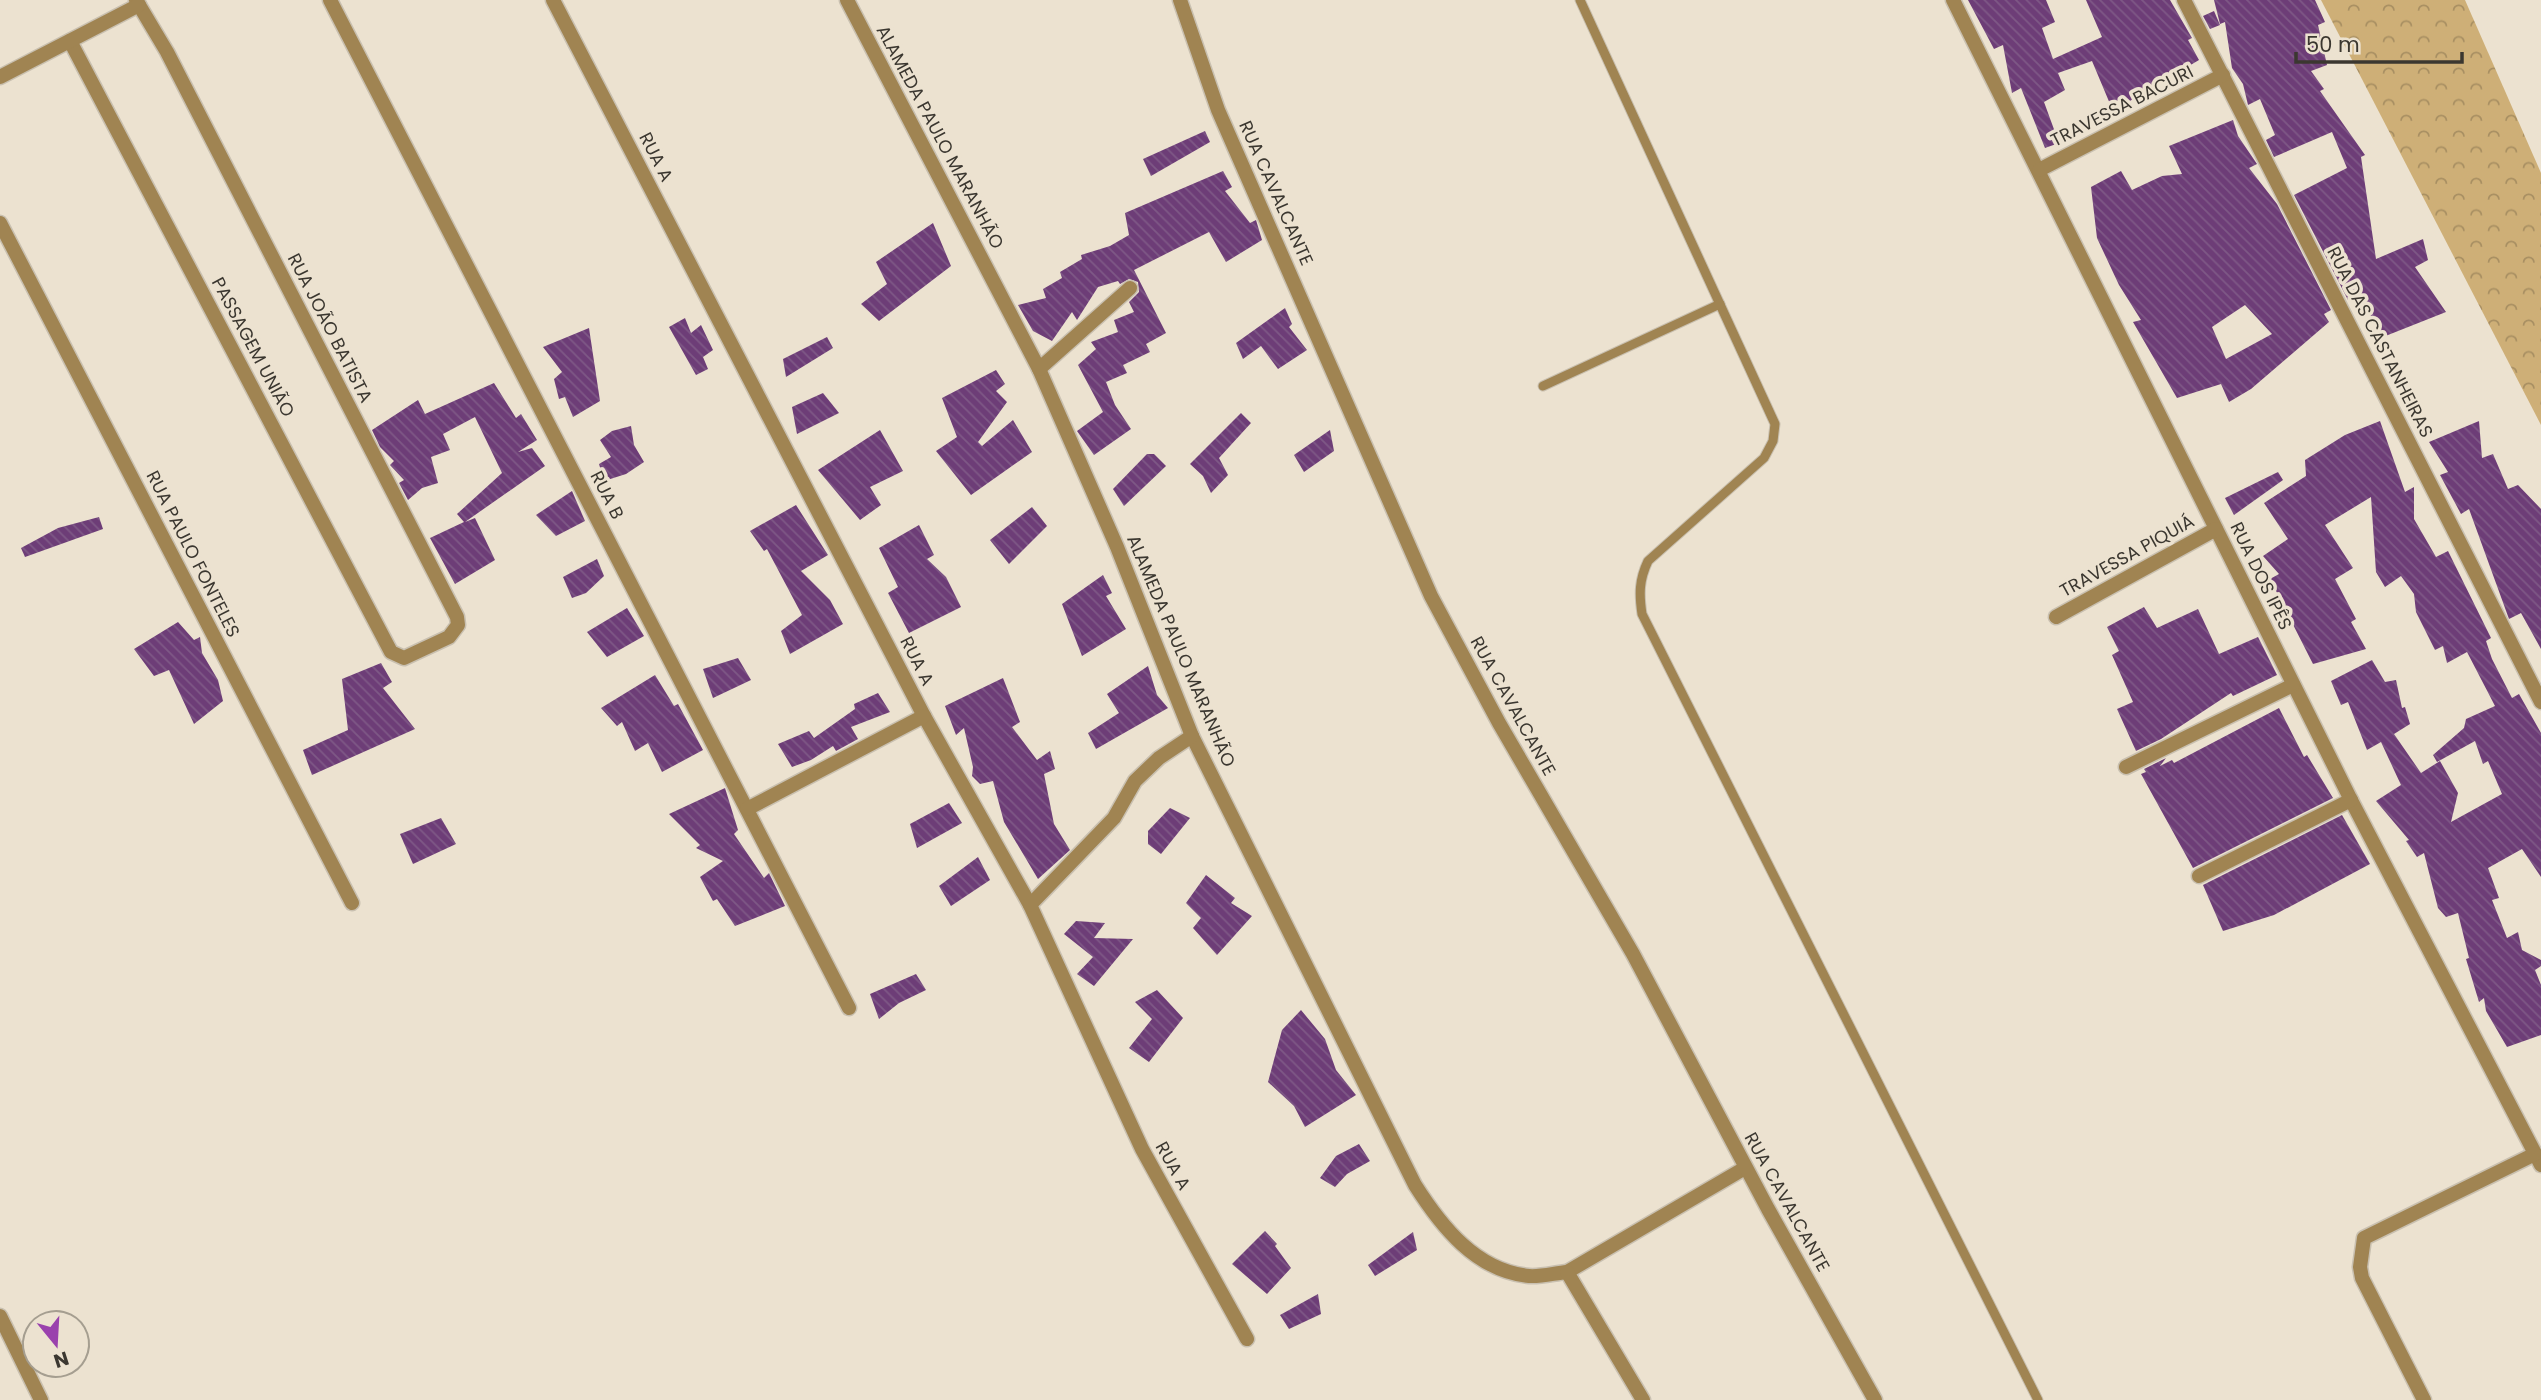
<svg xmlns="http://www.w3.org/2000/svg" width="2541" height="1400" viewBox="0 0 2541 1400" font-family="Poppins,sans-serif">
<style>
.forest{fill:url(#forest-crowns)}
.building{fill:url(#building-back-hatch);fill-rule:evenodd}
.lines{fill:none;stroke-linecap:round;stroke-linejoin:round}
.service-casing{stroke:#c9c0b0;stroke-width:11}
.minor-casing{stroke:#c9c0b0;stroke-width:17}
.service{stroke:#a08452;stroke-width:9}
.minor{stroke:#a08452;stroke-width:14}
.labels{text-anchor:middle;stroke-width:7;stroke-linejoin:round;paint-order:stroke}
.street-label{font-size:18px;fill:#3b3730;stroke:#ece2d0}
</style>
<defs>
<pattern id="forest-crowns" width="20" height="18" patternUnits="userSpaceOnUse" patternTransform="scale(1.75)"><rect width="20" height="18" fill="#ceaf77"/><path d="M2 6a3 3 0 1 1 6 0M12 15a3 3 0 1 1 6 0" fill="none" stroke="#a88f62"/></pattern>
<pattern id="building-back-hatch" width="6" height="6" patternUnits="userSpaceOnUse" patternTransform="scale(1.75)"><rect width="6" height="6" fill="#6d3d77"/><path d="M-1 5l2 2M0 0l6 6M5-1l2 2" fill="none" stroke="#7e5886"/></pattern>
</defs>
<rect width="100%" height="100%" fill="#ece2d0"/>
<path class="forest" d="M 2321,0 L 2465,0 L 2541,173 L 2541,425 Z"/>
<g class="building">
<path d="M 1968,0 L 2046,0 L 2055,22 L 2042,28 L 2053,59 L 2102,37 L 2086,0 L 2170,0 L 2192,38 L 2188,40 L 2199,60 L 2113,111 L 2092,61 L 2058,73 L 2065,90 L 2044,102 L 2059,143 L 2045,148 L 2021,88 L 2012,93 L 2003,45 L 1994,49 Z"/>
<path d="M 2214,0 L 2315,0 L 2325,22 L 2318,25 L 2327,65 L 2311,71 L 2324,89 L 2320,91 L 2365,155 L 2361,157 L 2376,259 L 2423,239 L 2428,260 L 2415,267 L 2446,312 L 2383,337 L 2358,294 L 2348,300 L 2294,195 L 2347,168 L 2332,132 L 2274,157 L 2266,140 L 2275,135 L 2260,99 L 2248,105 L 2243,84 L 2232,68 L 2225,22 L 2220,24 Z"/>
<path d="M 2214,11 L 2220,25 L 2210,29 L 2203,16 Z"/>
<path d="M 2233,120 L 2238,136 L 2257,164 L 2249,168 L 2277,204 L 2331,310 L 2324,314 L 2329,322 L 2251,389 L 2229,402 L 2221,384 L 2177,398 L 2133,322 L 2141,320 L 2119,285 L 2097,238 L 2091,187 L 2121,171 L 2132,190 L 2162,176 L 2182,174 L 2169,146 ZM 2245,305 L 2272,334 L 2226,359 L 2212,327 Z"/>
<path d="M 1205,131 L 1210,142 L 1151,176 L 1143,159 Z"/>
<path d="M 1223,171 L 1232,187 L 1225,191 L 1250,223 L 1256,220 L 1262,240 L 1226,262 L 1209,232 L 1134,270 L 1166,333 L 1146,344 L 1150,352 L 1123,365 L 1127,373 L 1106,382 L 1115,405 L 1131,429 L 1094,455 L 1077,431 L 1103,412 L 1078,365 L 1096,349 L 1091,342 L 1118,332 L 1114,320 L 1134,312 L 1129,302 L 1139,292 L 1138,282 L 1129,279 L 1120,284 L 1118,281 L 1098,287 L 1077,320 L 1072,312 L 1052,341 L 1033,331 L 1018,305 L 1046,298 L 1043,289 L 1062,278 L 1060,272 L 1082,259 L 1081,255 L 1110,246 L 1129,235 L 1125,213 Z"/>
<path d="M 933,223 L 951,266 L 879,321 L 861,304 L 887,284 L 876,262 Z"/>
<path d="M 1285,308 L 1292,324 L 1289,327 L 1307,350 L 1278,369 L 1261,346 L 1243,359 L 1236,343 Z"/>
<path d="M 685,318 L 691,333 L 701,325 L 713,350 L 703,357 L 708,369 L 696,375 L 669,327 Z"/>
<path d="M 589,328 L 600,401 L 573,417 L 565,397 L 559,399 L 554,379 L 562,372 L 543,347 Z"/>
<path d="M 827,337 L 833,348 L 786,377 L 783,359 Z"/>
<path d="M 996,370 L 1005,384 L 996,391 L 1007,402 L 978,442 L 982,446 L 1013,420 L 1032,452 L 971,495 L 936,451 L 957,437 L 942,398 Z"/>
<path d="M 494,383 L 516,418 L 521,414 L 537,440 L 518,452 L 532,448 L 545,466 L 465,522 L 475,518 L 495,560 L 455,584 L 430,538 L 464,522 L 457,514 L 502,473 L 475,417 L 443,434 L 450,450 L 431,457 L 438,483 L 422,488 L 408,500 L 399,483 L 404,480 L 390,465 L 394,461 L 380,447 L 372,430 L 418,400 L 425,414 Z"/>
<path d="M 823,393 L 839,413 L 797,434 L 792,407 Z"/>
<path d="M 1241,413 L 1251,423 L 1219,458 L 1228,475 L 1211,493 L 1203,476 L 1190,464 Z"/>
<path d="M 2380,421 L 2405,492 L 2414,487 L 2414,519 L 2436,557 L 2448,551 L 2491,638 L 2486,641 L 2492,659 L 2512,698 L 2519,694 L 2541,733 L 2541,877 L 2522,849 L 2488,868 L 2499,898 L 2492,900 L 2507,938 L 2518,932 L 2522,950 L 2541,960 L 2541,966 L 2535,970 L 2541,985 L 2541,1035 L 2507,1047 L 2486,1011 L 2484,998 L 2479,1002 L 2466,959 L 2469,958 L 2458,913 L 2446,917 L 2438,908 L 2424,853 L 2417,857 L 2406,841 L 2409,840 L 2376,801 L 2401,785 L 2381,742 L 2367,750 L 2348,702 L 2341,705 L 2331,681 L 2372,660 L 2385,682 L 2396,680 L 2402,708 L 2405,707 L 2410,724 L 2394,734 L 2421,773 L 2440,761 L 2458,793 L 2451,822 L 2502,794 L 2488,761 L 2483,764 L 2475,741 L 2437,762 L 2433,755 L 2464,728 L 2466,719 L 2495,706 L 2467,652 L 2447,663 L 2443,646 L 2435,650 L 2416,612 L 2414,594 L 2401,576 L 2385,587 L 2376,572 L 2371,497 L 2325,525 L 2353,568 L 2335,579 L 2356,619 L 2351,622 L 2366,649 L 2313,664 L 2270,579 L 2279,574 L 2263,556 L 2288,539 L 2264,503 L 2306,476 L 2305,460 L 2345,435 Z"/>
<path d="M 2479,421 L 2482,458 L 2493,454 L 2508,489 L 2518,485 L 2541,509 L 2541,649 L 2521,613 L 2509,619 L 2469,509 L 2461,514 L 2440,475 L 2448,472 L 2429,442 Z"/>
<path d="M 631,426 L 634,445 L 644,462 L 626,474 L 604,481 L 599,464 L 611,457 L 600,440 L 612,431 Z"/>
<path d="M 880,430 L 903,471 L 870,487 L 881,505 L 860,520 L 818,470 Z"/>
<path d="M 1330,430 L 1334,451 L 1304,472 L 1294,455 Z"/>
<path d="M 1147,454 L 1154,454 L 1166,466 L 1124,506 L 1113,489 Z"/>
<path d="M 2278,472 L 2283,480 L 2234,515 L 2225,498 Z"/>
<path d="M 572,491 L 585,521 L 556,536 L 536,515 Z"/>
<path d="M 796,505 L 828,555 L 801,571 L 830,600 L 843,624 L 790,654 L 781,631 L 802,615 L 767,549 L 764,551 L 750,531 Z"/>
<path d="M 1032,507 L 1047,526 L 1009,564 L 990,540 Z"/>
<path d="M 99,517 L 103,529 L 25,557 L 21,548 L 58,528 Z"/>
<path d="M 919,525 L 934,555 L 927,559 L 946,577 L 961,607 L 909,633 L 888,593 L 898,587 L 879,548 Z"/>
<path d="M 597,559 L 604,576 L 586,593 L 572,598 L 563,577 Z"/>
<path d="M 1103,575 L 1112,593 L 1106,596 L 1126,629 L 1082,656 L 1062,604 Z"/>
<path d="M 2144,607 L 2157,628 L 2198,609 L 2219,654 L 2258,637 L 2277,675 L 2233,696 L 2231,693 L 2161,739 L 2136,751 L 2117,709 L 2133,702 L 2112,655 L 2119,651 L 2107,627 Z"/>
<path d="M 627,608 L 644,636 L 607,657 L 587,632 Z"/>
<path d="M 178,622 L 194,640 L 200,637 L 202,653 L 218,680 L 223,701 L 194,724 L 169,670 L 154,676 L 134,649 Z"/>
<path d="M 738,658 L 751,680 L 713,698 L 703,669 Z"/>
<path d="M 381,663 L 392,682 L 383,688 L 415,729 L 312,775 L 303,750 L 348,730 L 342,679 Z"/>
<path d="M 1148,666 L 1157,695 L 1168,708 L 1096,749 L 1088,733 L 1119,713 L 1107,694 Z"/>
<path d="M 655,675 L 674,706 L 678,704 L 703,750 L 662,772 L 648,743 L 635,751 L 622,722 L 617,726 L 601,708 Z"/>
<path d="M 1003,678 L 1020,722 L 1012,727 L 1037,760 L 1050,751 L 1055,769 L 1044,774 L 1054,824 L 1070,850 L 1038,879 L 1004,822 L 993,781 L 980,784 L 972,776 L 973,767 L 964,728 L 956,735 L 945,706 Z"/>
<path d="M 878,693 L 890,712 L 851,727 L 858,739 L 836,751 L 833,746 L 811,760 L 792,767 L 778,744 L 809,731 L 814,738 L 855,709 L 854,704 Z"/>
<path d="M 2279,708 L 2304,757 L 2307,755 L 2333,798 L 2193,868 L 2141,774 L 2146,772 L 2144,769 L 2166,758 L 2160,766 L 2172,760 L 2174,763 Z"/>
<path d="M 725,788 L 738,830 L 734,834 L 764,878 L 769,873 L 785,906 L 735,926 L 717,899 L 713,901 L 700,877 L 723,861 L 696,848 L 700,845 L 669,814 Z"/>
<path d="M 949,803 L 962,823 L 917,848 L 910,824 Z"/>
<path d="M 1170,808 L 1190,818 L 1161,854 L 1148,844 L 1148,831 Z"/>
<path d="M 2342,815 L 2370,864 L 2274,915 L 2223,931 L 2203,885 Z"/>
<path d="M 441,818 L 456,844 L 413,864 L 400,834 Z"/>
<path d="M 978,857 L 990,880 L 951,906 L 939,886 Z"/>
<path d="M 1206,875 L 1235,898 L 1231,903 L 1252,916 L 1217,955 L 1193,928 L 1201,918 L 1186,903 Z"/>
<path d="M 1076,921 L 1105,923 L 1094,938 L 1133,939 L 1094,986 L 1077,974 L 1093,957 L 1064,934 Z"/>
<path d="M 916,974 L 926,990 L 899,1003 L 879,1019 L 870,994 Z"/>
<path d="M 1157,990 L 1183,1018 L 1149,1062 L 1129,1048 L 1152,1019 L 1135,1002 Z"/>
<path d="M 1301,1010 L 1325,1039 L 1336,1070 L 1356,1095 L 1305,1127 L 1294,1106 L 1268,1082 L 1282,1030 Z"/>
<path d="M 1359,1144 L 1370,1161 L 1347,1174 L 1335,1187 L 1320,1178 L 1336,1156 Z"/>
<path d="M 1265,1231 L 1277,1244 L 1275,1246 L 1291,1268 L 1267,1294 L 1232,1264 Z"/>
<path d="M 1413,1232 L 1417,1250 L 1375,1276 L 1368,1265 Z"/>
<path d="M 1318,1294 L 1321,1314 L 1289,1329 L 1280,1315 Z"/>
</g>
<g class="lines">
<g class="service-casing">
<g id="service">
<path d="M 1580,0 L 1775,424 L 1773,441 L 1764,458 L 1648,561 C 1639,580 1639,594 1642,614 L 2038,1400"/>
<path d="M 1543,386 L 1720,304"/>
</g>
</g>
<g class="minor-casing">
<g id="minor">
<path d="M 330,0 L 849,1008"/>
<path d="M 553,0 L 924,716 L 1030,905 L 1142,1149 L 1247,1339"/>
<path d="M 847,0 L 1039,369 L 1117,547 L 1192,736 L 1415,1185 C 1441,1226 1476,1271 1529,1276 C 1541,1277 1555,1273 1567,1272 L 1745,1168"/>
<path d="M 1180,0 L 1218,110 L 1431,596 L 1499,723 L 1633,954 L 1768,1209 L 1875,1400"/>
<path d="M 1953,0 L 2351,800 L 2541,1165"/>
<path d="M 2184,0 L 2541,702"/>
<path d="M 70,41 L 391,652 L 404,658 L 449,637 L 458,625 L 457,617 L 167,52 L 136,0"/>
<path d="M 0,77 L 139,5"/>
<path d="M 2039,170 L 2223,75"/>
<path d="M 0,223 L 352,903"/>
<path d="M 1039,369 L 1130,288"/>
<path d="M 2056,617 L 2216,529"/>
<path d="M 2126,767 L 2293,685"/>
<path d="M 747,809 L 924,716"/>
<path d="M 2199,876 L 2351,800"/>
<path d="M 1030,905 L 1114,818 L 1135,781 L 1159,758 L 1192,736"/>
<path d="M 1567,1272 L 1643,1400"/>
<path d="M 0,1316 L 41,1400"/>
<path d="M 2424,1400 L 2362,1278 L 2360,1267 L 2364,1238 L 2535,1154"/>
</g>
</g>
<use href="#service" class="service"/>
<use href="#minor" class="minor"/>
</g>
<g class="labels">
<g class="street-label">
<text transform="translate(2122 106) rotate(-27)" y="6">TRAVESSA BACURI</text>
<text transform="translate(940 137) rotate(62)" y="6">ALAMEDA PAULO MARANHÃO</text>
<text transform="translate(656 157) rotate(63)" y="6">RUA A</text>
<text transform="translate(1276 193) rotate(66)" y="6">RUA CAVALCANTE</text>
<text transform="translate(330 328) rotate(63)" y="6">RUA JOÃO BATISTA</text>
<text transform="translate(2380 342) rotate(63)" y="6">RUA DAS CASTANHEIRAS</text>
<text transform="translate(253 347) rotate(62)" y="6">PASSAGEM UNIÃO</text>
<text transform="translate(607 495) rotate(63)" y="6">RUA B</text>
<text transform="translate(193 554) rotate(63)" y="6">RUA PAULO FONTELES</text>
<text transform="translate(2127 556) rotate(-29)" y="6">TRAVESSA PIQUIÁ</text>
<text transform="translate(2261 576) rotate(64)" y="6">RUA DOS IPÊS</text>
<text transform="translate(1181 651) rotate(67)" y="6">ALAMEDA PAULO MARANHÃO</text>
<text transform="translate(917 661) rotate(63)" y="6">RUA A</text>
<text transform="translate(1513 706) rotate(61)" y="6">RUA CAVALCANTE</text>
<text transform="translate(1173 1166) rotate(61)" y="6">RUA A</text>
<text transform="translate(1787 1202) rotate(61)" y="6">RUA CAVALCANTE</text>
</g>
</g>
<g transform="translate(56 1344) rotate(162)"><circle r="33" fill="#ece2d0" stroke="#a59e90" stroke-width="2"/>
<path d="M0-5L12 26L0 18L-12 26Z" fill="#9a41ad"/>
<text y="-10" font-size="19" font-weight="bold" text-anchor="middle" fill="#3b3730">N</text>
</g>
<path d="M2296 52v10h166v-10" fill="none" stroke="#3b3730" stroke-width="3.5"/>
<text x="2306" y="52" font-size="21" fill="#3b3730" stroke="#ece2d0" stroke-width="5" paint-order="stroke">50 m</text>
</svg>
